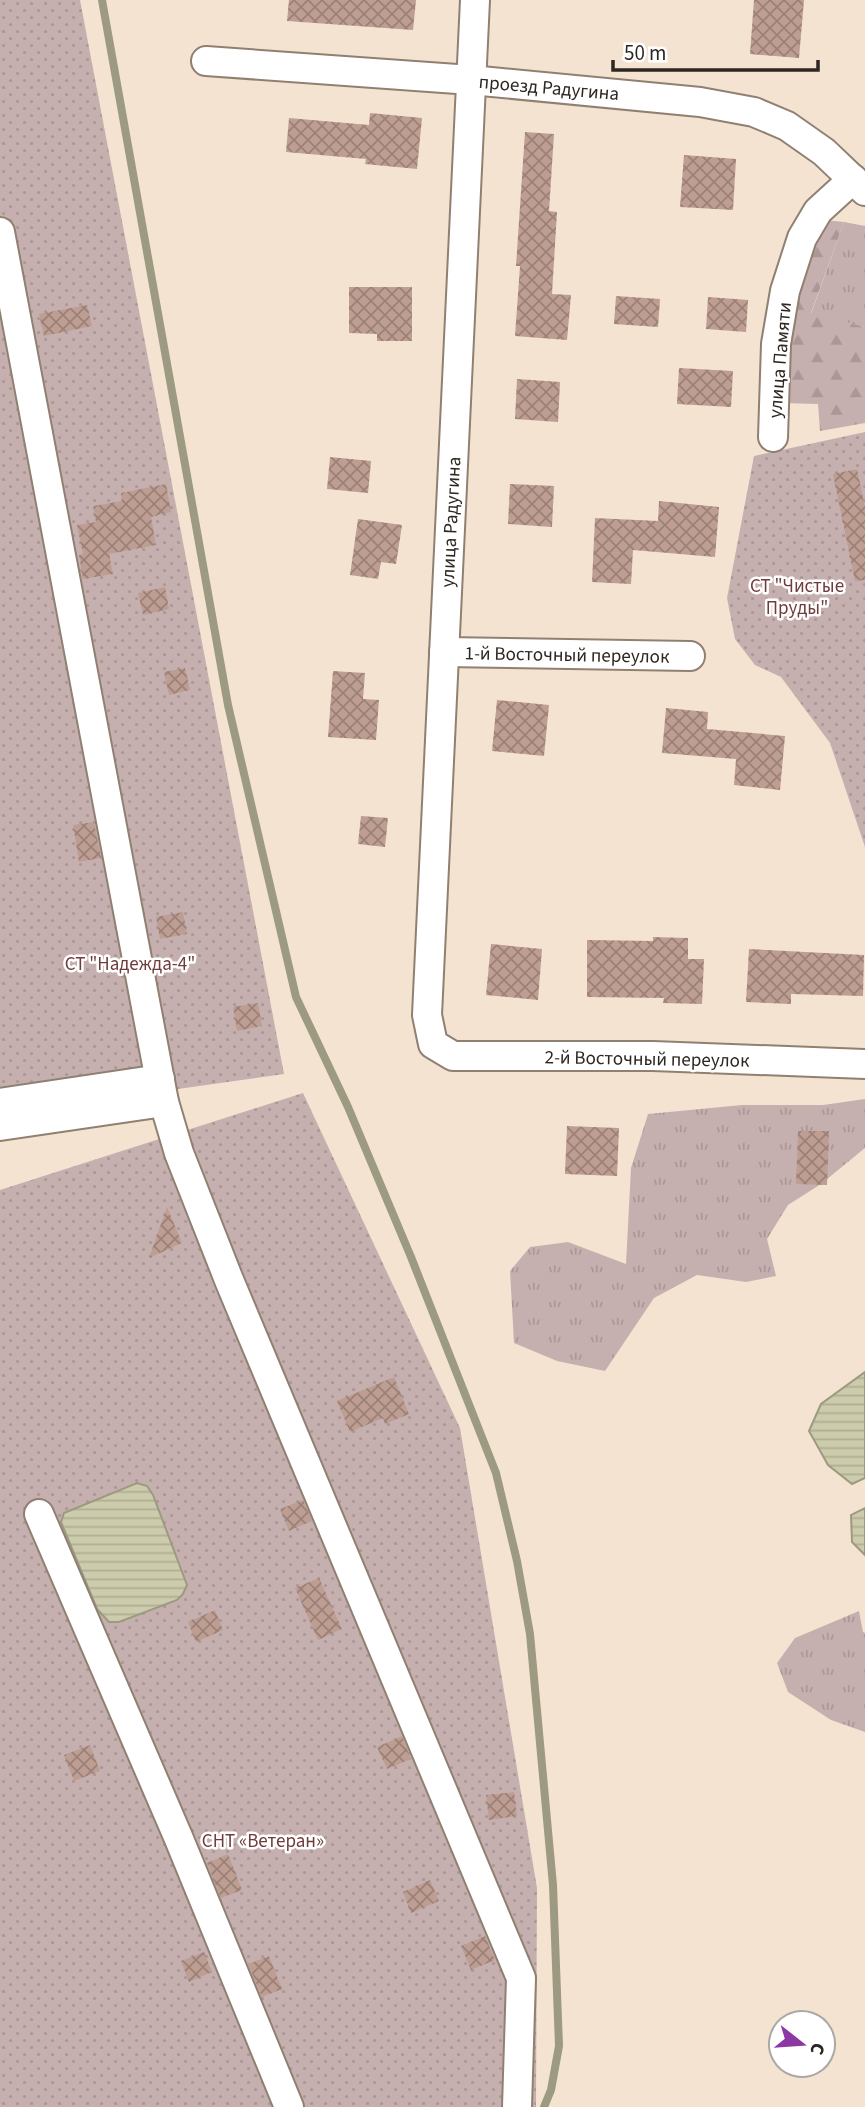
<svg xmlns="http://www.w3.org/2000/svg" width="865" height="2107" viewBox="0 0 865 2107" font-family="'Source Sans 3',sans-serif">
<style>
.grass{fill:url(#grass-tufts)}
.forest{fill:url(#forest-firs)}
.garden{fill:url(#garden-dots)}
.water{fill:url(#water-rules);stroke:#9d9a82;stroke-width:2}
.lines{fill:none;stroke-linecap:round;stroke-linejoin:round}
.stream{stroke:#9d9a82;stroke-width:8}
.building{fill:url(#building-cross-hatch)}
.minor-casing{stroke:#908071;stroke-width:32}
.minor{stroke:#fff;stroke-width:28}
.labels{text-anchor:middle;stroke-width:5;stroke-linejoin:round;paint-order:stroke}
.street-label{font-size:19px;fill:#2e2721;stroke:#fff}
.park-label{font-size:19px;fill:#703c3b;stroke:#fff}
</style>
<defs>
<pattern id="grass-tufts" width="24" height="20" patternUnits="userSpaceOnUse" patternTransform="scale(1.75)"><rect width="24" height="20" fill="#c6b0af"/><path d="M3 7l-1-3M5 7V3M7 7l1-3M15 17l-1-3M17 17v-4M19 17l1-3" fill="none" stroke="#aa9796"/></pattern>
<pattern id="forest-firs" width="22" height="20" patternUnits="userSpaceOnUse" patternTransform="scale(1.75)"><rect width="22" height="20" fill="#c6b0af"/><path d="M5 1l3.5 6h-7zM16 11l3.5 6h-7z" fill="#aa9796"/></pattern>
<pattern id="garden-dots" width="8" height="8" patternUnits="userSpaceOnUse" patternTransform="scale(1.75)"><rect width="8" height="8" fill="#c6b0af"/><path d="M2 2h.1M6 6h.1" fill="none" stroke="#aa9796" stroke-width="1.8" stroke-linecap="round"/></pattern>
<pattern id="water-rules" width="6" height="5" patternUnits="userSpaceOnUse" patternTransform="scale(1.75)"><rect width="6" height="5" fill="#cccbab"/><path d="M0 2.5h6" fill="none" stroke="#b0ae93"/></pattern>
<pattern id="building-cross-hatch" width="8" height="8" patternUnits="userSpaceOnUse" patternTransform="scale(1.75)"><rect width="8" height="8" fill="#be9e92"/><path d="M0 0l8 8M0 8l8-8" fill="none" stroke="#9b8177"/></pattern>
</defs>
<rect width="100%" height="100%" fill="#f5e3d2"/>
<g class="grass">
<path d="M 844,222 L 865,226 L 865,327 L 811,314 Z"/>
<path d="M 865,1099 L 865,1148 L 821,1184 L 788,1205 L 767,1239 L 776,1276 L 746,1282 L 697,1275 L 654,1298 L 605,1371 L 557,1361 L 514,1343 L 510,1271 L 530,1247 L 568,1242 L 626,1264 L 631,1168 L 648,1114 L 742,1105 L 823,1105 Z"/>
<path d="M 859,1611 L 863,1632 L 865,1633 L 865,1732 L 831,1720 L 788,1692 L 777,1663 L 795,1638 Z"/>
</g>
<path class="forest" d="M 824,220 L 844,222 L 811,313 L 865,327 L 865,423 L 820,431 L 818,404 L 781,403 L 802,269 Z"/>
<g class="garden">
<path d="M 0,0 L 80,0 L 284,1074 L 0,1114 Z"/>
<path d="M 865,432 L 865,847 L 830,743 L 781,677 L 755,665 L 735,639 L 727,598 L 754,456 Z"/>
<path d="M 303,1093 L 460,1428 L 537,1888 L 536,2107 L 0,2107 L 0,1190 Z"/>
</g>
<g class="water">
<path d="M 865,1372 L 865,1478 L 852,1484 L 828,1465 L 809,1431 L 821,1404 Z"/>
<path d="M 137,1483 L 147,1486 L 153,1495 L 187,1585 L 183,1594 L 177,1600 L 119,1622 L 109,1622 L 97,1609 L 61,1522 L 64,1513 Z"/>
<path d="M 865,1508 L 865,1555 L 852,1542 L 851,1515 Z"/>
</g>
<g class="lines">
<path class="stream" d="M 102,0 L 228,705 L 296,997 L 348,1107 L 411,1257 L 496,1473 L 517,1561 L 530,1634 L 553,1885 L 559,2046 L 551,2090 L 544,2107"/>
</g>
<g class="building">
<path d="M 289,0 L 416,0 L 413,30 L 287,21 Z"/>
<path d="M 754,0 L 804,0 L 799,58 L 750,54 Z"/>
<path d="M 370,113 L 422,118 L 417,169 L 365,164 L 366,159 L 286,152 L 289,118 L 369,125 Z"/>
<path d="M 525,132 L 554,134 L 549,211 L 557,212 L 552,294 L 571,295 L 567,340 L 515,336 L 520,266 L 516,266 Z"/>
<path d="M 684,155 L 736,159 L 733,210 L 680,207 Z"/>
<path d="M 349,287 L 412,287 L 412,341 L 377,341 L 377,334 L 349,333 Z"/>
<path d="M 616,296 L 660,299 L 658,327 L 614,324 Z"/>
<path d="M 708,297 L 748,300 L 746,332 L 706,329 Z"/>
<path d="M 87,305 L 92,326 L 44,336 L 39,314 Z"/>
<path d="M 679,368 L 733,371 L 731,407 L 677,404 Z"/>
<path d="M 517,379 L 560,382 L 558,422 L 515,419 Z"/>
<path d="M 330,457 L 371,461 L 368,493 L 327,489 Z"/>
<path d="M 857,469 L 865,507 L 865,580 L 855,581 L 833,474 Z"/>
<path d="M 166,484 L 171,512 L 151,517 L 156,545 L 109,554 L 113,574 L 83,579 L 79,555 L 83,554 L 77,525 L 96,522 L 93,506 L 122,501 L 121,493 Z"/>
<path d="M 510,484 L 554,486 L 552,527 L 508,524 Z"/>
<path d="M 659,501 L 719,507 L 715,557 L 633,550 L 631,584 L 592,582 L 595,518 L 658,521 Z"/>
<path d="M 358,519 L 402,525 L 396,564 L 381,562 L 378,579 L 350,575 Z"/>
<path d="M 165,587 L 169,609 L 143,615 L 138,593 Z"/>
<path d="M 185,668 L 190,690 L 169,695 L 164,672 Z"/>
<path d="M 333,671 L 365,673 L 363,699 L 379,700 L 376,740 L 328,737 Z"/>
<path d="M 497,700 L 549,705 L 544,756 L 492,751 Z"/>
<path d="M 666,708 L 708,712 L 707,729 L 785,736 L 780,790 L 734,785 L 736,759 L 662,753 Z"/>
<path d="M 361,816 L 388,818 L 385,847 L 358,844 Z"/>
<path d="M 94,822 L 101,858 L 79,862 L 73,825 Z"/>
<path d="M 183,912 L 187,934 L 160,939 L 156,917 Z"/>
<path d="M 653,937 L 688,938 L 688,959 L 704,959 L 702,1004 L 663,1003 L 664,998 L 587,997 L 587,940 L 653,941 Z"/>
<path d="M 491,944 L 542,949 L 538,1000 L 486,995 Z"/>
<path d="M 749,949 L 864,955 L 863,996 L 791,994 L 791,1004 L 746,1002 Z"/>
<path d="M 258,1003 L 262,1026 L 237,1031 L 233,1007 Z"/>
<path d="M 567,1126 L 619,1128 L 617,1176 L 565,1174 Z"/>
<path d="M 798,1131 L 829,1131 L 827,1185 L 796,1184 Z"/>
<path d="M 167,1207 L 182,1243 L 149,1258 Z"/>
<path d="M 394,1377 L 409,1414 L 385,1424 L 383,1418 L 350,1432 L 337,1401 Z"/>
<path d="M 303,1500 L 312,1521 L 289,1531 L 280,1509 Z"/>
<path d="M 319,1578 L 342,1629 L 318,1640 L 295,1588 Z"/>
<path d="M 215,1610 L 223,1630 L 196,1642 L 188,1622 Z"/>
<path d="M 402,1736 L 411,1759 L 387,1769 L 377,1747 Z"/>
<path d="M 90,1745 L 100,1771 L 74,1781 L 64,1755 Z"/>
<path d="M 514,1792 L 517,1816 L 489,1820 L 486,1795 Z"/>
<path d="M 228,1854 L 242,1890 L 221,1898 L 207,1863 Z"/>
<path d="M 430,1880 L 439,1901 L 411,1913 L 403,1892 Z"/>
<path d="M 485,1936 L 495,1960 L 471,1970 L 461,1946 Z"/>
<path d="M 204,1952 L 212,1972 L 189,1982 L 181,1961 Z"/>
<path d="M 269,1956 L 282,1989 L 262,1997 L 248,1964 Z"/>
</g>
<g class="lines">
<g class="minor-casing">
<g id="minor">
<path d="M 475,0 L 427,1015 L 433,1044 L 453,1056 L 653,1056 L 865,1064"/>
<path d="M 206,61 L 471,80 L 700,102 L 754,112 L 787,126 L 824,152 L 865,191"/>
<path d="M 0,232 L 164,1102 L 179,1153 L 229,1280 L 521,1978 L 517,2107"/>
<path d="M 773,437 L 776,344 L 785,291 L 802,238 L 818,211 L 853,179"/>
<path d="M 444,652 L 690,656"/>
<path d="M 0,1103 L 160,1079"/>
<path d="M 0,1126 L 164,1102"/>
<path d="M 39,1514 L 179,1839 L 289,2107"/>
</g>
</g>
<use href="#minor" class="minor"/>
</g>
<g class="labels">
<g class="street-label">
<text transform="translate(549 87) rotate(5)" y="7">проезд Радугина</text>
<text transform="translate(779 360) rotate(-85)" y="7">улица Памяти</text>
<text transform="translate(450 522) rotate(-87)" y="7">улица Радугина</text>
<text transform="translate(567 654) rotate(1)" y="7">1-й Восточный переулок</text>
<text transform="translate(647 1058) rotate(1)" y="7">2-й Восточный переулок</text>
</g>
<g class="park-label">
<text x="797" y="592">СТ "Чистые<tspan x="797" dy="22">Пруды"</tspan></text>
<text x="130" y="970">СТ "Надежда-4"</text>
<text x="263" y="1847">СНТ «Ветеран»</text>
</g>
</g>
<g transform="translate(802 2044) rotate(107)"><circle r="33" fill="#ffffff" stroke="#aba9a6" stroke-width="2"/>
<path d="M0-5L12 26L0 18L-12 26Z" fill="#8c37a4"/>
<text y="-10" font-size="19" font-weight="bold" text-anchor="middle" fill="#2e2721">С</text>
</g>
<path d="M613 60v10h205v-10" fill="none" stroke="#2e2721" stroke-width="3.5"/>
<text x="624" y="60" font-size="21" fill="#2e2721" stroke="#ffffff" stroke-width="5" paint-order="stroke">50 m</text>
</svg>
